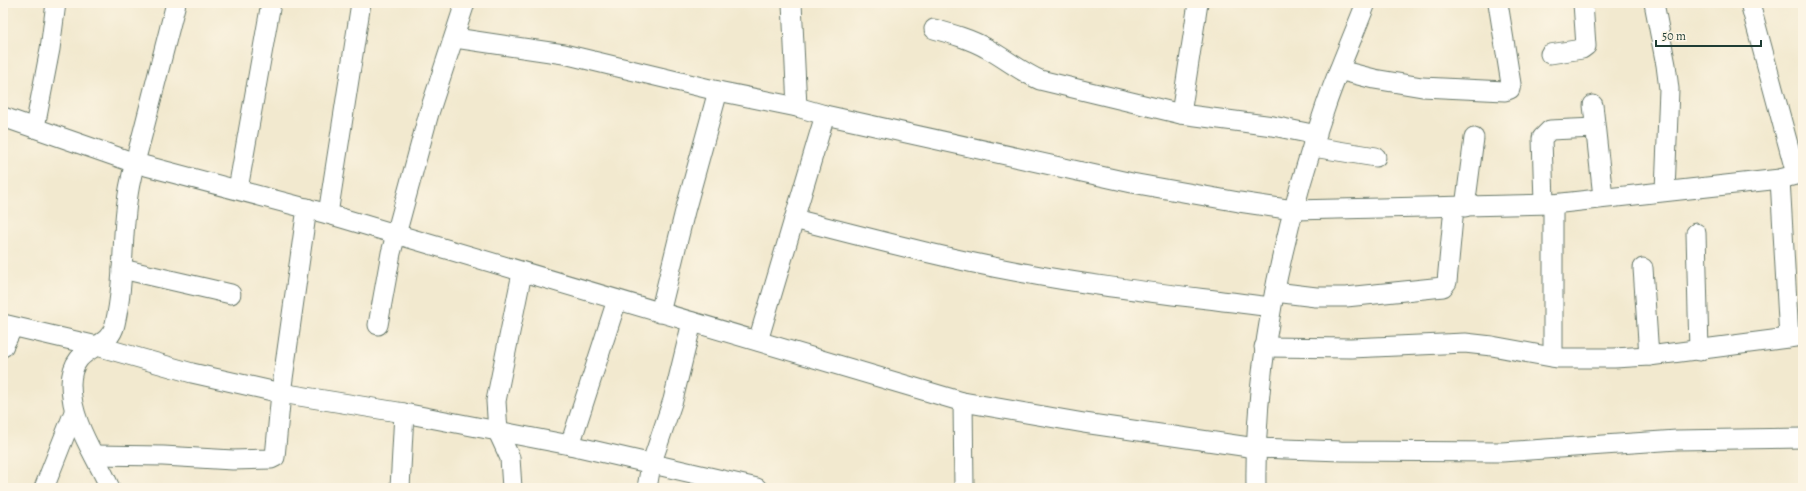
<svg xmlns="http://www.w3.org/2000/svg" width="1806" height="491" viewBox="0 0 1806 491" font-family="Alegreya,serif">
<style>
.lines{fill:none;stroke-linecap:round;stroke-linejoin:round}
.minor-casing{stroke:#69796a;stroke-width:21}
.minor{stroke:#fff;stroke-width:19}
</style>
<rect width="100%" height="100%" fill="#fcf5e5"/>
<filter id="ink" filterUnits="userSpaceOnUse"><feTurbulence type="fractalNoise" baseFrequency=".025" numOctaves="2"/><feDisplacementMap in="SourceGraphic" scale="8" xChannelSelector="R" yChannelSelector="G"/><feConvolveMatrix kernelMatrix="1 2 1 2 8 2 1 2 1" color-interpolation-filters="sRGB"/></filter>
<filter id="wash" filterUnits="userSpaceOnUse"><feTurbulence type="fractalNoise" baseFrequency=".012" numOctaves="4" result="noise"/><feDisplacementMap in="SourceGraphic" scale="16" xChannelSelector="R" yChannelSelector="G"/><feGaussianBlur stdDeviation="0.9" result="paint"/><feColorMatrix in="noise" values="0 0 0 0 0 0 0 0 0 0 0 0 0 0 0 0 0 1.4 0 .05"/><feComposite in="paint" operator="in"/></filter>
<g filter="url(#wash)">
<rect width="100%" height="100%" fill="#f2e9cf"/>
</g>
<g filter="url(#ink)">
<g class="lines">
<g class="minor-casing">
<g id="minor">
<path d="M 792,3 L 797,107"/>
<path d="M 1654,3 L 1666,65 L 1669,89 L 1665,191"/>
<path d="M 1750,3 L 1796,174"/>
<path d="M 934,29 C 952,34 970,39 986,48 C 1005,58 1021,72 1040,80 L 1181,114 L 1273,126 L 1317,135"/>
<path d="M 455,38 L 564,54 L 718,91 L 797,107 L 825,115 L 1132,183 L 1239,202 L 1294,210 L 1553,204 L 1780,179 L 1803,173"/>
<path d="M 1550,54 L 1582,49 L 1586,46 L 1583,3"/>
<path d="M 1339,70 L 1374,79 L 1422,87 L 1505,91 L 1510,89 L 1511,84 L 1498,3"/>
<path d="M 1593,105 L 1603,197"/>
<path d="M 1181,114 L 1198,3"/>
<path d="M 3,117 L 135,163 L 328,214 L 963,402 L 1084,423 L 1256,448 L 1341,451 L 1502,452 L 1677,440 L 1803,438"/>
<path d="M 35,127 L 50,49 L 56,3"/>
<path d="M 1313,147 L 1376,157"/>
<path d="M 1780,179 L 1789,338"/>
<path d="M 238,189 L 271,3"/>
<path d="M 1544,203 L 1542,138 L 1550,130 L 1595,128"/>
<path d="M 1553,204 L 1553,357"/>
<path d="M 1465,207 L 1474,138"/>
<path d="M 328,214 L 361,3"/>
<path d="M 794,219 C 869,238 943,258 1019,272 C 1102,288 1187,296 1271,307"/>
<path d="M 1696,233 L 1699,351"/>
<path d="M 1643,268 L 1649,356"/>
<path d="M 122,269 L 231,294"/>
<path d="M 1275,292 L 1316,297 L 1346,297 L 1443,287 L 1447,282 L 1454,207"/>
<path d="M 660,313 L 685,211 L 718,91"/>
<path d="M 3,324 L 97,346 L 192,373 L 281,393 L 404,413 L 570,445 L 757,488"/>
<path d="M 378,325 L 391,253 L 429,113 L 465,3"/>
<path d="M 758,341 L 825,115"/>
<path d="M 3,347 L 13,327"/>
<path d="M 1264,347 L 1351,348 L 1465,343 L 1492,346 L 1557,358 L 1614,358 L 1649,356 L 1803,336"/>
<path d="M 963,402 L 964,488"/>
<path d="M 570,445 L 617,300"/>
<path d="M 94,455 L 163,456 L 233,460 L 271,459 L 275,457 L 281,393 L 307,208"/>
<path d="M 44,488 L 74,412"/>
<path d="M 110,488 C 95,454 71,423 71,384 C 72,342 109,353 115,324 C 126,277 120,227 131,179 C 134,164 139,148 143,132 C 154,89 165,46 176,3"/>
<path d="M 400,488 L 404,413"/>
<path d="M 512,488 L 510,458 L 498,432 L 496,401 L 522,273"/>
<path d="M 647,488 L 651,465 L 673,400 L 692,322"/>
<path d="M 1256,488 C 1254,357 1283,228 1326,105 C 1338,70 1353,37 1366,3"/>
</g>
</g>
<use href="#minor" class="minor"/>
</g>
</g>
<rect width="1806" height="491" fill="none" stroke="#fcf5e5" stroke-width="16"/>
<path d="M1656 40v6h105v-6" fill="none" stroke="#1f3d34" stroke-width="2"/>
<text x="1662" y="40" font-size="12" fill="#1f3d34" stroke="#fcf5e5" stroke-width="3" paint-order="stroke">50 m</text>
</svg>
